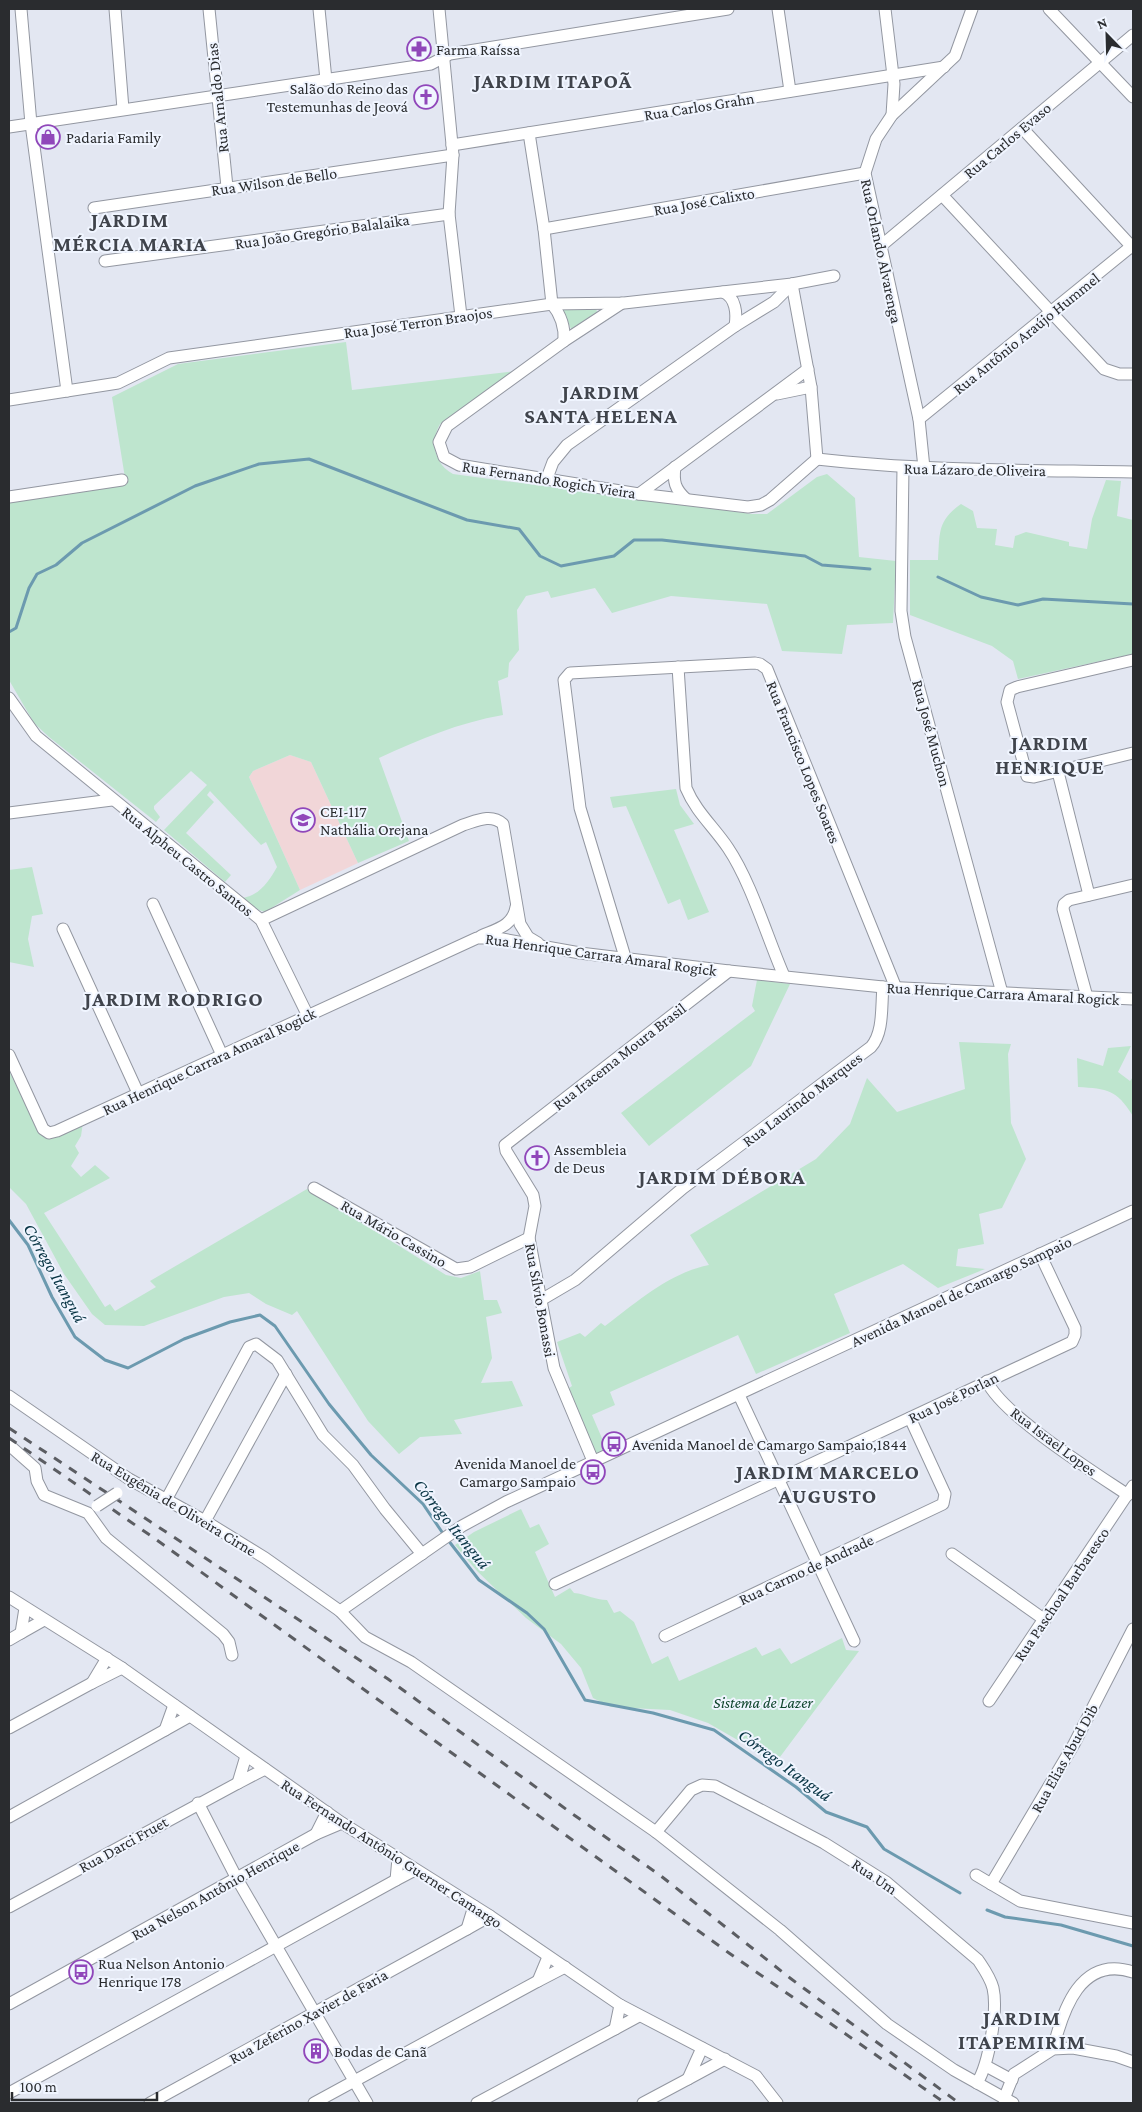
<svg xmlns="http://www.w3.org/2000/svg" width="1142" height="2112" viewBox="0 0 1142 2112" font-family="'Crimson Pro',serif">
<style>
.education{fill:#f1d6d8}
.green{fill:#bee5ce}
.lines{fill:none;stroke-linecap:round;stroke-linejoin:round}
.stream{stroke:#6c9aaf;stroke-width:3}
.minor-casing{stroke:#9397a1;stroke-width:13}
.minor{stroke:#fff;stroke-width:11}
.rail{stroke:#5b5d62;stroke-width:3;stroke-dasharray:9 9;stroke-linecap:butt}
.minor-bridge-casing{stroke:#9397a1;stroke-width:13;stroke-linecap:butt}
.minor-bridge{stroke:#fff;stroke-width:11}
.labels{text-anchor:middle;stroke-width:4;stroke-linejoin:round;paint-order:stroke}
.poi-label{font-size:16px;fill:#2a2c2f;stroke:#f0f5ff;text-anchor:start}
.street-label{font-size:16px;fill:#2a2c2f;stroke:#f0f5ff}
.park-label{font-size:16px;font-style:italic;fill:#10462d;stroke:#f0f5ff}
.water-label{font-size:18px;font-style:italic;fill:#073343;stroke:#f0f5ff}
.district-label{font-size:21px;font-weight:bold;letter-spacing:1px;fill:#40444c;stroke:#f0f5ff}
</style>
<rect width="100%" height="100%" fill="#e3e7f2"/>
<path class="education" d="M 290,755 L 311,762 L 358,863 L 300,890 L 249,777 L 253,771 Z"/>
<g class="green">
<path d="M 596,308 L 597,312 L 571,329 L 563,310 Z"/>
<path d="M 346,342 L 352,390 L 516,371 L 440,424 C 430,442 434,464 453,474 L 752,514 L 767,514 L 817,477 L 827,474 L 855,498 L 859,557 L 896,561 L 893,623 L 847,625 L 842,654 L 782,651 L 767,604 L 671,596 L 612,613 L 595,588 L 551,598 L 548,591 L 526,596 L 517,610 L 519,650 L 509,663 L 508,677 L 498,681 L 503,715 C 458,723 420,739 379,758 L 409,841 L 358,863 L 311,762 L 290,755 L 253,771 L 249,777 L 300,890 L 265,912 L 256,909 L 243,898 C 260,895 269,881 277,867 L 266,842 L 261,845 L 210,791 L 207,795 L 214,802 L 186,833 L 231,875 L 225,882 L 164,830 L 207,785 L 191,771 L 154,806 L 154,809 L 160,817 L 156,822 L 49,737 L 34,723 L 9,680 L 9,502 L 126,484 L 112,397 L 178,364 Z"/>
<path d="M 1106,480 L 1121,481 L 1117,516 L 1133,520 L 1133,654 L 1018,679 L 1013,661 L 992,646 L 910,615 L 910,560 L 938,560 C 940,533 937,521 961,504 L 973,511 L 977,528 L 997,529 L 995,545 L 1013,548 L 1015,536 L 1026,532 L 1069,542 L 1069,546 L 1087,549 L 1092,519 Z"/>
<path d="M 676,789 L 680,805 L 694,824 L 674,830 L 709,912 L 688,920 L 680,899 L 668,904 L 626,806 L 613,808 L 610,797 Z"/>
<path d="M 32,867 L 43,914 L 32,916 L 28,939 L 34,967 L 9,962 L 9,870 Z"/>
<path d="M 757,980 L 790,984 L 751,1066 L 649,1146 L 621,1113 L 755,1011 L 752,1006 Z"/>
<path d="M 959,1042 L 1011,1044 L 1008,1054 L 1011,1123 L 1026,1159 L 1002,1208 L 979,1214 L 984,1244 L 958,1249 L 956,1266 L 985,1269 L 938,1288 L 903,1264 L 834,1294 L 850,1333 L 756,1374 L 738,1335 L 610,1392 L 615,1405 L 592,1415 L 607,1450 L 596,1455 L 569,1388 L 572,1386 L 557,1342 L 580,1333 L 585,1337 L 601,1323 L 605,1326 C 637,1302 669,1273 709,1265 L 690,1235 L 816,1159 L 850,1124 L 867,1078 L 897,1112 L 965,1089 Z"/>
<path d="M 1131,1046 L 1118,1072 L 1130,1081 L 1133,1077 L 1133,1116 C 1116,1089 1108,1089 1078,1087 L 1077,1058 L 1103,1066 L 1108,1048 Z"/>
<path d="M 9,1071 L 40,1134 L 51,1137 L 83,1122 L 81,1136 L 75,1146 L 79,1153 L 71,1166 L 81,1177 L 95,1165 L 110,1178 L 44,1213 L 105,1307 L 110,1304 L 115,1311 L 156,1287 L 150,1281 L 307,1189 L 446,1275 L 461,1278 L 480,1271 L 484,1300 L 497,1300 L 502,1313 L 486,1317 L 492,1358 L 481,1383 L 512,1381 L 523,1406 L 454,1420 L 462,1434 L 420,1437 L 399,1454 L 368,1421 L 297,1311 L 292,1315 L 266,1304 L 249,1293 L 224,1297 L 144,1326 L 105,1325 L 92,1314 L 64,1274 L 26,1204 L 9,1187 Z"/>
<path d="M 521,1509 L 530,1528 L 539,1524 L 549,1544 L 535,1552 L 555,1597 L 570,1588 L 574,1593 C 586,1594 595,1600 607,1600 L 614,1613 L 620,1611 L 634,1622 L 652,1664 L 668,1656 L 679,1681 L 756,1647 L 762,1656 L 780,1648 L 791,1664 L 842,1638 L 846,1650 L 859,1651 L 774,1765 L 748,1746 L 708,1723 L 670,1710 L 611,1707 L 593,1698 L 581,1668 L 561,1644 L 526,1618 L 477,1571 L 455,1545 L 474,1532 Z"/>
</g>
<g class="lines">
<g class="stream">
<path d="M 938,577 L 981,597 L 1018,605 L 1043,599 L 1133,604"/>
<path d="M 9,632 L 16,628 L 29,588 L 37,574 L 56,565 L 82,543 L 195,486 L 259,464 L 309,459 L 467,520 L 519,529 L 540,556 L 561,566 L 614,556 L 634,540 L 662,540 L 805,556 L 822,565 L 870,569"/>
<path d="M 9,1220 L 28,1245 L 52,1297 L 75,1337 L 105,1360 L 128,1368 L 184,1339 L 230,1322 L 260,1315 L 275,1326 L 329,1404 L 371,1455 L 423,1504 L 444,1535"/>
<path d="M 448,1540 L 479,1580 L 527,1613 L 544,1629 L 585,1700 L 653,1713 L 714,1730 L 796,1787 L 826,1812 L 867,1827 L 884,1849 L 960,1893"/>
<path d="M 987,1910 L 1005,1917 L 1061,1925 L 1133,1946"/>
</g>
<g class="minor-casing">
<g id="minor">
<path d="M 21,9 L 31,124 L 67,391"/>
<path d="M 115,9 L 123,109"/>
<path d="M 209,9 L 227,187"/>
<path d="M 319,9 L 326,80"/>
<path d="M 439,9 L 453,155 L 449,214 L 461,316"/>
<path d="M 778,9 L 790,91"/>
<path d="M 885,9 L 894,84 L 892,115"/>
<path d="M 1049,9 L 1133,97"/>
<path d="M 9,127 L 431,64 L 450,54 L 728,9"/>
<path d="M 1022,128 L 1133,248"/>
<path d="M 529,133 L 544,229 L 552,304"/>
<path d="M 452,145 L 944,67"/>
<path d="M 942,195 L 1104,369 L 1119,374 L 1133,374"/>
<path d="M 94,208 L 453,155"/>
<path d="M 544,229 L 865,173"/>
<path d="M 882,245 L 1133,35"/>
<path d="M 105,261 L 449,214"/>
<path d="M 792,284 L 811,387 L 817,459"/>
<path d="M 723,292 C 736,297 737,314 735,326"/>
<path d="M 622,303 L 564,341 L 447,426 L 439,442 L 444,457 L 459,465 L 639,494 L 748,507 L 761,505 L 770,500 L 817,459"/>
<path d="M 552,304 C 561,315 565,326 564,341"/>
<path d="M 777,394 L 811,387"/>
<path d="M 9,400 L 118,383 L 169,358 L 552,304 L 624,303 L 792,284 L 834,276"/>
<path d="M 919,419 L 1133,245"/>
<path d="M 817,459 C 922,471 1028,470 1133,472"/>
<path d="M 675,467 C 673,482 675,489 686,499"/>
<path d="M 903,467 L 901,611 L 905,637 L 1002,993"/>
<path d="M 924,468 L 919,419 L 865,173 L 876,139 L 892,115 L 955,56 L 972,9"/>
<path d="M 547,478 L 553,462 L 567,445 L 735,326 L 774,302 L 792,284"/>
<path d="M 639,494 L 808,369"/>
<path d="M 9,497 L 122,480"/>
<path d="M 1133,660 L 1017,687 L 1010,690 L 1007,702 L 1027,776 L 1034,777 L 1133,753"/>
<path d="M 678,667 L 686,788 C 696,812 714,827 728,848 C 751,882 767,937 784,976"/>
<path d="M 9,698 L 36,736 L 261,920 L 308,1016"/>
<path d="M 1058,772 L 1089,895"/>
<path d="M 9,813 L 112,800"/>
<path d="M 153,904 L 222,1055"/>
<path d="M 261,920 L 463,825 C 476,821 491,813 503,824 L 520,924 L 528,937 L 538,943"/>
<path d="M 63,929 L 138,1093"/>
<path d="M 481,936 C 497,929 513,926 516,907"/>
<path d="M 625,957 L 580,808 L 564,680 L 570,673 L 755,663 L 760,664 L 767,669 L 896,988"/>
<path d="M 1087,997 L 1063,909 L 1064,904 L 1069,900 L 1133,885"/>
<path d="M 9,1055 L 43,1129 L 49,1133 L 57,1131 L 477,938 L 497,938 L 580,953 L 729,971 L 883,987 L 1133,999"/>
<path d="M 314,1188 L 456,1269 L 470,1267 L 529,1238"/>
<path d="M 541,1300 L 575,1280 L 683,1188 L 871,1047 C 884,1032 881,1006 883,987"/>
<path d="M 987,1381 C 1001,1414 1095,1473 1128,1495"/>
<path d="M 739,1395 L 854,1641"/>
<path d="M 9,1396 L 129,1479 L 205,1521 L 265,1558 L 340,1611 L 365,1637 L 411,1662 L 656,1832 L 780,1930 L 887,2024 L 954,2070 L 1013,2103"/>
<path d="M 9,1445 L 35,1468 L 37,1481 L 44,1495 L 88,1513 L 106,1538 L 223,1634 L 229,1642 L 232,1655"/>
<path d="M 593,1461 L 554,1368 L 529,1238 L 535,1206 L 533,1195 L 506,1151 L 505,1145 L 729,971"/>
<path d="M 166,1500 L 249,1347 L 256,1344 L 277,1360 L 323,1435 L 353,1465 L 385,1509 L 422,1554"/>
<path d="M 205,1521 L 286,1374"/>
<path d="M 952,1554 L 1045,1620"/>
<path d="M 555,1584 L 1072,1342 L 1075,1335 L 1075,1328 L 1040,1254"/>
<path d="M 9,1597 L 122,1668 L 342,1823 L 490,1916 L 620,2005 L 756,2076 L 777,2103"/>
<path d="M 25,1608 L 21,1633 L 44,1620"/>
<path d="M 340,1611 L 462,1526 L 506,1502 L 1133,1211"/>
<path d="M 665,1636 L 943,1504 L 945,1494 L 910,1418"/>
<path d="M 9,1640 L 21,1633"/>
<path d="M 107,1658 L 92,1683 L 122,1668"/>
<path d="M 989,1701 L 1133,1486"/>
<path d="M 174,1705 L 165,1730 L 190,1716"/>
<path d="M 9,1728 L 92,1683"/>
<path d="M 246,1756 L 238,1783 L 265,1769"/>
<path d="M 198,1803 L 236,1877 L 367,2103"/>
<path d="M 327,1812 L 316,1834 L 342,1823"/>
<path d="M 9,1817 L 165,1730"/>
<path d="M 656,1832 L 691,1790 L 702,1785 L 715,1786 L 824,1843 L 886,1882 L 978,1960 C 984,1969 990,1977 993,1988 C 998,2010 989,2064 977,2083"/>
<path d="M 398,1858 L 396,1880 L 415,1870"/>
<path d="M 976,1875 L 1020,1901 L 1133,1923"/>
<path d="M 991,1884 L 1074,1744 L 1133,1629"/>
<path d="M 474,1906 L 467,1929 L 490,1916"/>
<path d="M 9,1907 L 238,1783"/>
<path d="M 548,1957 L 538,1981 L 565,1967"/>
<path d="M 9,2004 L 316,1834"/>
<path d="M 620,2005 L 615,2029 L 639,2016"/>
<path d="M 702,2048 L 688,2079 L 725,2059"/>
<path d="M 1053,2049 C 1063,2009 1081,1955 1133,1972"/>
<path d="M 986,2066 L 1012,2080"/>
<path d="M 9,2093 L 396,1880"/>
<path d="M 1004,2099 L 1014,2074 L 1053,2049 L 1073,2048 L 1116,2056 L 1133,2062"/>
<path d="M 150,2103 L 467,1929"/>
<path d="M 314,2103 L 538,1981"/>
<path d="M 477,2103 L 615,2029"/>
<path d="M 643,2103 L 688,2079"/>
</g>
</g>
<use href="#minor" class="minor"/>
<g class="rail">
<path d="M 9,1428 L 388,1679 L 574,1815 L 661,1876 L 790,1978 L 959,2103"/>
<path d="M 9,1438 L 154,1538 L 729,1953 L 945,2103"/>
</g>
<g class="minor-bridge-casing">
<path id="minor-bridge" d="M 97,1506 L 117,1493"/>
</g>
<use href="#minor-bridge" class="minor-bridge"/>
</g>
<defs>
<g id="pharmacy-ring" transform="scale(1.25)"><circle r="9.5" fill="#f0f5ff" stroke="#9047ba" stroke-width="1.5"/><path d="M-2-6h4v4h4v4h-4v4h-4v-4h-4v-4h4Z" fill="#9047ba"/></g>
<g id="church-ring" transform="scale(1.25)"><circle r="9.5" fill="#f0f5ff" stroke="#9047ba" stroke-width="1.5"/><path d="M-1.2-6h2.4v3.5h3.3v2.4h-3.3V6h-2.4V-.1h-3.3v-2.4h3.3Z" fill="#9047ba"/></g>
<g id="shop-ring" transform="scale(1.25)"><circle r="9.5" fill="#f0f5ff" stroke="#9047ba" stroke-width="1.5"/><path d="M-5-2.5h2.3a2.7 3.5 0 0 1 5.4 0H5L5.5 6h-11ZM-1.5-2.5h3a1.5 2.3 0 0 0-3 0Z" fill="#9047ba"/></g>
<g id="school-ring" transform="scale(1.25)"><circle r="9.5" fill="#f0f5ff" stroke="#9047ba" stroke-width="1.5"/><path d="M0-5L7-2L0 1L-7-2ZM-4 1L0 2.5L4 1V4Q0 6-4 4Z" fill="#9047ba"/></g>
<g id="bus-ring" transform="scale(1.25)"><circle r="9.5" fill="#f0f5ff" stroke="#9047ba" stroke-width="1.5"/><path d="M-5-6H5V4H4V6H2V4H-2V6H-4V4H-5ZM-3.5-4V0h7V-4ZM-3.5 1.2v1.5H-2V1.2ZM2 1.2v1.5H3.5V1.2Z" fill="#9047ba"/></g>
<g id="building-ring" transform="scale(1.25)"><circle r="9.5" fill="#f0f5ff" stroke="#9047ba" stroke-width="1.5"/><path d="M-4-6H4V6H1V3H-1V6H-4ZM-2.5-4.3h1.7v1.8h-1.7ZM.8-4.3h1.7v1.8H.8ZM-2.5-1h1.7V.8h-1.7ZM.8-1h1.7V.8H.8Z" fill="#9047ba"/></g>
</defs>
<g fill-rule="evenodd">
<use href="#pharmacy-ring" x="419" y="49"/>
<use href="#church-ring" x="426" y="97"/>
<use href="#shop-ring" x="48" y="137"/>
<use href="#school-ring" x="303" y="820"/>
<use href="#church-ring" x="537" y="1158"/>
<use href="#bus-ring" x="614" y="1444"/>
<use href="#bus-ring" x="593" y="1472"/>
<use href="#bus-ring" x="81" y="1972"/>
<use href="#building-ring" x="316" y="2051"/>
</g>
<g class="labels">
<g class="poi-label">
<text x="436" y="55">Farma Raíssa</text>
<text x="408" y="94" text-anchor="end">Salão do Reino das<tspan x="408" dy="18">Testemunhas de Jeová</tspan></text>
<text x="66" y="143">Padaria Family</text>
<text x="320" y="817">CEI-117<tspan x="320" dy="18">Nathália Orejana</tspan></text>
<text x="554" y="1155">Assembleia<tspan x="554" dy="18">de Deus</tspan></text>
<text x="632" y="1450">Avenida Manoel de Camargo Sampaio,1844</text>
<text x="576" y="1469" text-anchor="end">Avenida Manoel de<tspan x="576" dy="18">Camargo Sampaio</tspan></text>
<text x="98" y="1969">Rua Nelson Antonio<tspan x="98" dy="18">Henrique 178</tspan></text>
<text x="334" y="2057">Bodas de Canã</text>
</g>
<g class="street-label">
<text transform="translate(217 98) rotate(-96)" y="6">Rua Arnaldo Dias</text>
<text transform="translate(699 106) rotate(-9)" y="6">Rua Carlos Grahn</text>
<text transform="translate(1007 140) rotate(-40)" y="6">Rua Carlos Evaso</text>
<text transform="translate(274 181) rotate(-8)" y="6">Rua Wilson de Bello</text>
<text transform="translate(704 201) rotate(-10)" y="6">Rua José Calixto</text>
<text transform="translate(322 231) rotate(-8)" y="6">Rua João Gregório Balalaika</text>
<text transform="translate(882 251) rotate(78)" y="6">Rua Orlando Alvarenga</text>
<text transform="translate(418 322) rotate(-8)" y="6">Rua José Terron Braojos</text>
<text transform="translate(1026 333) rotate(-39)" y="6">Rua Antônio Araújo Hummel</text>
<text transform="translate(975 469) rotate(1)" y="6">Rua Lázaro de Oliveira</text>
<text transform="translate(549 479) rotate(9)" y="6">Rua Fernando Rogich Vieira</text>
<text transform="translate(932 733) rotate(75)" y="6">Rua José Muchon</text>
<text transform="translate(804 762) rotate(68)" y="6">Rua Francisco Lopes Soares</text>
<text transform="translate(188 861) rotate(39)" y="6">Rua Alpheu Castro Santos</text>
<text transform="translate(601 954) rotate(8)" y="6">Rua Henrique Carrara Amaral Rogick</text>
<text transform="translate(1003 993) rotate(3)" y="6">Rua Henrique Carrara Amaral Rogick</text>
<text transform="translate(619 1056) rotate(-38)" y="6">Rua Iracema Moura Brasil</text>
<text transform="translate(209 1061) rotate(-25)" y="6">Rua Henrique Carrara Amaral Rogick</text>
<text transform="translate(802 1099) rotate(-37)" y="6">Rua Laurindo Marques</text>
<text transform="translate(394 1233) rotate(30)" y="6">Rua Mário Cassino</text>
<text transform="translate(961 1291) rotate(-25)" y="6">Avenida Manoel de Camargo Sampaio</text>
<text transform="translate(541 1300) rotate(80)" y="6">Rua Sílvio Bonassi</text>
<text transform="translate(953 1397) rotate(-26)" y="6">Rua José Porlan</text>
<text transform="translate(1054 1441) rotate(37)" y="6">Rua Israel Lopes</text>
<text transform="translate(174 1503) rotate(31)" y="6">Rua Eugênia de Oliveira Cirne</text>
<text transform="translate(806 1569) rotate(-25)" y="6">Rua Carmo de Andrade</text>
<text transform="translate(1061 1594) rotate(-56)" y="6">Rua Paschoal Barbaresco</text>
<text transform="translate(1064 1758) rotate(-61)" y="6">Rua Elias Abud Dib</text>
<text transform="translate(123 1844) rotate(-29)" y="6">Rua Darci Fruet</text>
<text transform="translate(392 1853) rotate(33)" y="6">Rua Fernando Antônio Guerner Camargo</text>
<text transform="translate(875 1876) rotate(34)" y="6">Rua Um</text>
<text transform="translate(215 1890) rotate(-29)" y="6">Rua Nelson Antônio Henrique</text>
<text transform="translate(308 2016) rotate(-29)" y="6">Rua Zeferino Xavier de Faria</text>
</g>
<g class="park-label">
<text x="763" y="1708">Sistema de Lazer</text>
</g>
<g class="water-label">
<text transform="translate(55 1273) rotate(61)" y="6">Córrego Itanguá</text>
<text transform="translate(452 1524) rotate(51)" y="6">Córrego Itanguá</text>
<text transform="translate(785 1765) rotate(36)" y="6">Córrego Itanguá</text>
</g>
<g class="district-label">
<text x="553" y="88">JARDIM ITAPOÃ</text>
<text x="130" y="227">JARDIM<tspan x="130" dy="24">MÉRCIA MARIA</tspan></text>
<text x="601" y="399">JARDIM<tspan x="601" dy="24">SANTA HELENA</tspan></text>
<text x="1050" y="750">JARDIM<tspan x="1050" dy="24">HENRIQUE</tspan></text>
<text x="174" y="1006">JARDIM RODRIGO</text>
<text x="722" y="1184">JARDIM DÉBORA</text>
<text x="828" y="1479">JARDIM MARCELO<tspan x="828" dy="24">AUGUSTO</tspan></text>
<text x="1022" y="2025">JARDIM<tspan x="1022" dy="24">ITAPEMIRIM</tspan></text>
</g>
</g>
<rect width="1142" height="2112" fill="none" stroke="#2a2c2f" stroke-width="20"/>
<g transform="translate(1107 35) rotate(337)" stroke="#f0f5ff" stroke-width="4" paint-order="stroke">
<path d="M0-4L9 19L0 12L-9 19Z" fill="#2a2c2f"/>
<text y="-8" font-size="14" font-weight="bold" text-anchor="middle" fill="#2a2c2f">N</text>
</g>
<path d="M12 2092v8h145v-8" fill="none" stroke="#2a2c2f" stroke-width="2.5"/>
<text x="20" y="2092" font-size="15" fill="#2a2c2f" stroke="#f0f5ff" stroke-width="4" paint-order="stroke">100 m</text>
</svg>
